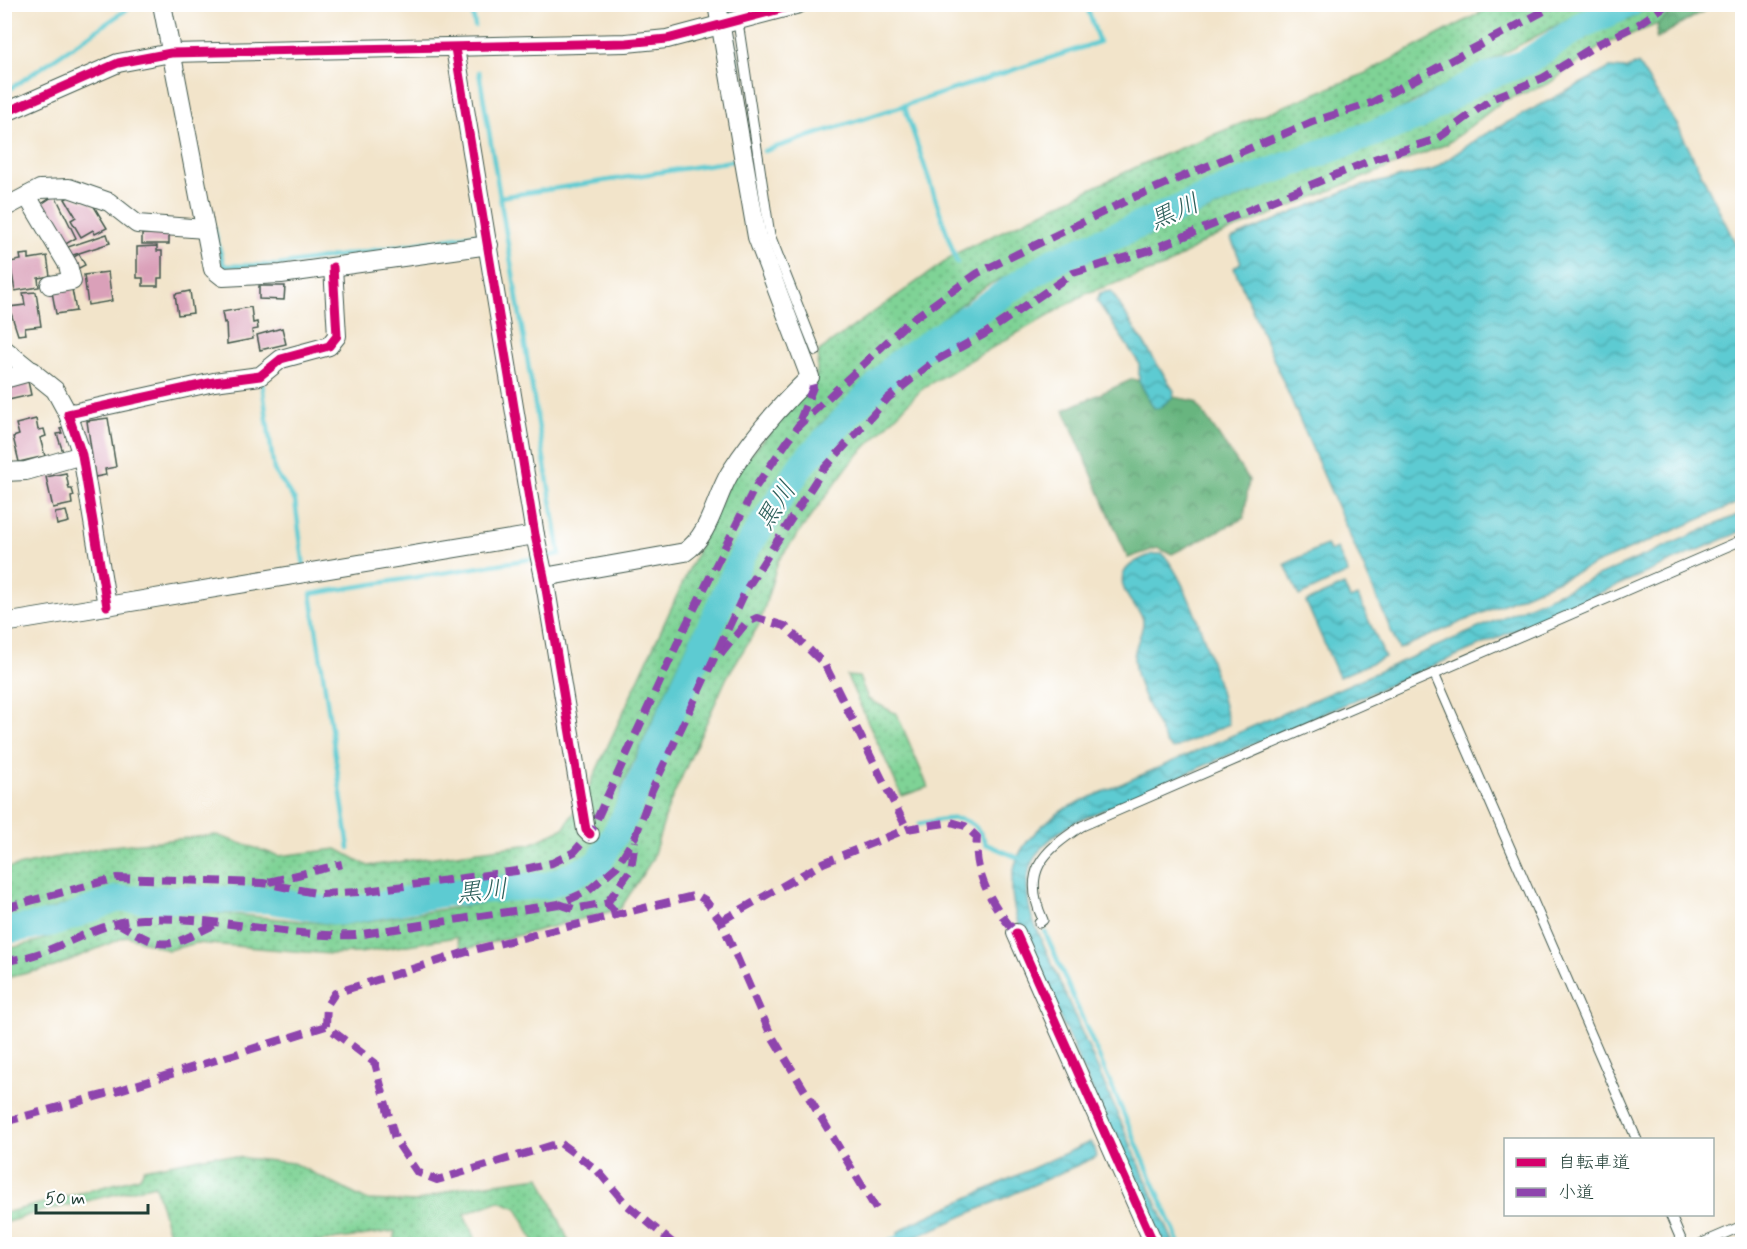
<svg xmlns="http://www.w3.org/2000/svg" width="1747" height="1249" viewBox="0 0 1747 1249" font-family="Mynerve,'Klee One',sans-serif">
<style>
.grass{fill:url(#grass-dots);stroke:#4f8865;stroke-width:1.5}
.forest{fill:url(#forest-crowns);stroke:#43795a;stroke-width:1.5}
.water{fill:url(#water-waves);stroke:#3e8483;stroke-width:1.5}
.lines{fill:none;stroke-linecap:round;stroke-linejoin:round}
.stream{stroke:#5dcbd2;stroke-width:4.5}
.river{stroke:#5dcbd2;stroke-width:27}
.building{fill:#daa0b9}
.service-casing{stroke:#3f564a;stroke-width:11}
.minor-casing{stroke:#3f564a;stroke-width:20}
.service{stroke:#fff;stroke-width:9}
.minor{stroke:#fff;stroke-width:18}
.quiet{stroke:#8e44ad;stroke-width:8;stroke-dasharray:15 8;stroke-linecap:butt}
.cycleway-casing{stroke:#fff;stroke-width:13}
.cycleway{stroke:#d6006c;stroke-width:9}
.labels{text-anchor:middle;stroke-width:4.5;stroke-linejoin:round;paint-order:stroke}
.water-label{font-size:26px;font-style:italic;fill:#2e605c;stroke:#fff}
</style>
<defs>
<pattern id="grass-dots" width="8" height="8" patternUnits="userSpaceOnUse" patternTransform="scale(1.5)"><rect width="8" height="8" fill="#7fd396"/><path d="M2 2h.1M6 6h.1" fill="none" stroke="#67ac7b" stroke-width="1.8" stroke-linecap="round"/></pattern>
<pattern id="forest-crowns" width="20" height="18" patternUnits="userSpaceOnUse" patternTransform="scale(1.5)"><rect width="20" height="18" fill="#67b57f"/><path d="M2 6a3 3 0 1 1 6 0M12 15a3 3 0 1 1 6 0" fill="none" stroke="#549469"/></pattern>
<pattern id="water-waves" width="16" height="10" patternUnits="userSpaceOnUse" patternTransform="scale(1.5)"><rect width="16" height="10" fill="#5dcbd2"/><path d="M0 5q4-4 8 0t8 0" fill="none" stroke="#4ca6ab"/></pattern>
</defs>
<rect width="100%" height="100%" fill="#fff"/>
<filter id="ink" filterUnits="userSpaceOnUse"><feTurbulence type="fractalNoise" baseFrequency=".0167" numOctaves="2"/><feDisplacementMap in="SourceGraphic" scale="12" xChannelSelector="R" yChannelSelector="G"/><feConvolveMatrix kernelMatrix="1 2 1 2 8 2 1 2 1" color-interpolation-filters="sRGB"/></filter>
<filter id="wash" filterUnits="userSpaceOnUse"><feTurbulence type="fractalNoise" baseFrequency=".008" numOctaves="4" result="noise"/><feDisplacementMap in="SourceGraphic" scale="24" xChannelSelector="R" yChannelSelector="G"/><feGaussianBlur stdDeviation="1.35" result="paint"/><feColorMatrix in="noise" values="0 0 0 0 0 0 0 0 0 0 0 0 0 0 0 0 0 1.4 0 .05"/><feComposite in="paint" operator="in"/></filter>
<g filter="url(#wash)">
<rect width="100%" height="100%" fill="#f2e4ca"/>
<g class="grass">
<path d="M 1495,5 L 1594,5 L 1390,115 L 1132,216 L 986,286 L 907,345 L 822,423 L 786,469 L 695,629 L 624,782 L 605,837 L 584,862 L 553,875 L 339,906 L 262,896 L 114,889 L 5,924 L 4,869 L 103,847 L 216,835 L 279,856 L 337,849 L 368,866 L 531,844 L 564,828 L 587,791 L 731,478 L 816,378 L 819,351 L 959,252 L 1151,160 L 1366,73 Z"/>
<path d="M 1651,5 L 1683,5 L 1658,24 L 1603,45 L 1548,84 L 1503,101 L 1447,144 L 1205,241 L 1166,266 L 1087,293 L 924,387 L 851,462 L 778,561 L 760,623 L 727,677 L 669,805 L 652,860 L 620,909 L 462,950 L 456,937 L 360,953 L 330,954 L 197,943 L 168,950 L 127,936 L 54,967 L 5,978 L 4,950 L 41,940 L 103,914 L 148,906 L 341,925 L 563,891 L 599,871 L 622,841 L 637,801 L 736,586 L 812,465 L 880,390 L 923,354 L 1066,262 L 1137,240 L 1378,140 L 1431,124 L 1488,84 L 1525,75 L 1591,33 L 1634,17 Z"/>
<path d="M 847,676 L 859,677 L 868,699 L 897,714 L 928,787 L 902,796 Z"/>
<path d="M 215,1155 L 293,1163 L 366,1200 L 416,1202 L 458,1188 L 540,1177 L 570,1244 L 535,1244 L 517,1208 L 499,1201 L 464,1214 L 477,1244 L 395,1244 L 395,1231 L 304,1244 L 172,1244 L 155,1185 L 35,1213 L 5,1223 L 5,1213 L 140,1177 L 144,1169 Z"/>
</g>
<g class="forest">
<path d="M 1683,4 L 1714,5 L 1656,39 L 1658,24 Z"/>
<path d="M 1133,379 L 1139,381 L 1154,408 L 1159,408 L 1173,397 L 1195,401 L 1249,480 L 1244,518 L 1172,554 L 1157,548 L 1128,558 L 1064,410 Z"/>
</g>
<g class="water">
<path d="M 1638,64 L 1678,126 L 1742,257 L 1742,501 L 1399,649 L 1234,268 L 1241,262 L 1231,239 L 1349,189 L 1432,170 L 1480,137 L 1610,68 L 1625,69 Z"/>
<path d="M 1111,291 L 1174,391 L 1173,397 L 1159,408 L 1154,408 L 1139,381 L 1139,363 L 1097,301 L 1100,293 Z"/>
<path d="M 1742,513 L 1742,531 L 1073,823 C 1032,848 1019,870 1032,918 L 1174,1244 L 1160,1244 L 1018,923 C 1001,868 1020,838 1066,808 Z"/>
<path d="M 1326,545 L 1330,551 L 1337,548 L 1348,573 L 1299,596 L 1285,564 Z"/>
<path d="M 1153,554 L 1163,554 C 1193,588 1217,679 1229,724 L 1173,749 L 1167,745 C 1156,720 1135,687 1134,659 C 1134,646 1142,635 1143,623 C 1144,614 1136,610 1132,603 C 1111,575 1127,563 1153,554 Z"/>
<path d="M 1344,585 L 1350,599 L 1358,596 L 1385,657 L 1339,677 L 1306,602 Z"/>
<path d="M 1090,1142 L 1095,1148 L 1096,1157 L 916,1237 L 901,1241 L 898,1237 L 898,1232 L 913,1223 Z"/>
</g>
<g class="lines">
<g class="stream">
<path d="M 471,4 L 475,26"/>
<path d="M 728,4 L 730,17"/>
<path d="M 731,26 L 740,85"/>
<path d="M 479,72 L 560,554 L 545,557"/>
<path d="M 4,93 L 135,4"/>
<path d="M 904,105 L 957,263"/>
<path d="M 764,151 L 1099,42 L 1086,4"/>
<path d="M 500,197 L 732,161"/>
<path d="M 214,228 L 224,266 L 279,265 L 478,234"/>
<path d="M 262,383 L 274,470 L 295,501 L 304,567"/>
<path d="M 919,824 C 948,818 973,810 986,844 L 1023,860"/>
<path d="M 349,848 L 311,594 L 537,558"/>
<path d="M 1045,932 L 1180,1244"/>
<path d="M 882,1244 L 901,1236"/>
</g>
<path class="river" d="M 4,931 L 57,922 L 117,899 L 268,900 L 339,912 L 446,893 L 549,885 L 599,863 L 624,818 L 743,554 L 803,463 L 897,364 L 1052,262 L 1239,183 L 1418,117 L 1478,80 L 1526,62 L 1584,24 L 1630,4"/>
</g>
<g id="blocks">
<g class="building">
<path d="M 55,195 L 76,238 L 64,245 L 40,205 Z"/>
<path d="M 71,196 L 92,203 L 107,228 L 95,234 L 93,230 L 81,237 L 71,220 L 76,217 L 65,199 Z"/>
<path d="M 107,234 L 110,243 L 70,256 L 68,247 Z"/>
<rect x="142" y="234" width="27" height="10"/>
<path d="M 157,246 L 157,251 L 162,251 L 162,278 L 158,278 L 158,286 L 143,286 L 143,278 L 137,278 L 137,247 Z"/>
<path d="M 29,254 L 29,259 L 47,256 L 50,276 L 38,278 L 39,287 L 15,291 L 10,262 L 21,260 L 20,255 Z"/>
<path d="M 79,254 L 85,265 L 77,269 L 72,258 Z"/>
<path d="M 108,272 L 112,301 L 88,305 L 84,275 Z"/>
<path d="M 259,286 L 285,286 L 284,300 L 259,299 Z"/>
<path d="M 72,289 L 76,311 L 56,314 L 52,292 Z"/>
<path d="M 190,291 L 193,313 L 178,315 L 175,294 Z"/>
<path d="M 36,292 L 41,326 L 25,328 L 26,334 L 18,335 L 9,307 L 25,305 L 23,293 Z"/>
<path d="M 251,307 L 253,323 L 257,322 L 258,329 L 252,330 L 253,339 L 227,344 L 226,322 L 224,323 L 222,312 Z"/>
<path d="M 282,328 L 286,344 L 260,350 L 257,335 Z"/>
<path d="M 28,381 L 31,395 L 4,401 L 4,386 Z"/>
<path d="M 108,418 L 116,467 L 105,469 L 106,475 L 95,477 L 87,421 Z"/>
<path d="M 36,419 L 38,430 L 44,429 L 46,436 L 40,438 L 45,456 L 19,462 L 13,437 L 19,435 L 16,424 Z"/>
<path d="M 66,427 L 73,448 L 63,452 L 57,434 L 62,433 L 60,429 Z"/>
<path d="M 66,473 L 69,489 L 72,489 L 74,496 L 71,497 L 72,504 L 53,508 L 46,477 Z"/>
<path d="M 66,511 L 69,522 L 57,525 L 55,513 Z"/>
</g>
</g>
</g>
<g filter="url(#ink)">
<use href="#blocks" fill-opacity="0" stroke="#3f564a" stroke-width="1.5"/>
<g class="lines">
<g class="service-casing">
<g id="service">
<path d="M 738,22 L 770,235 L 816,351"/>
<path d="M 1434,673 L 1637,1140"/>
<path d="M 1039,923 L 1043,920 C 1021,872 1042,852 1082,826 L 1742,540"/>
<path d="M 1670,1214 L 1683,1244"/>
<path d="M 1700,1244 L 1742,1226"/>
</g>
</g>
<g class="minor-casing">
<g id="minor">
<path d="M 162,4 L 213,269 L 223,277 L 281,274 L 489,245"/>
<path d="M 455,48 L 535,535 L 544,577 L 586,830 L 590,834"/>
<path d="M 4,113 L 118,63 L 171,53 L 626,43 L 667,39 L 799,4"/>
<path d="M 27,196 L 68,265 L 72,281 L 50,285"/>
<path d="M 4,208 L 40,189 L 69,188 L 109,202 L 137,224 L 205,229"/>
<path d="M 4,349 L 55,390 L 68,414"/>
<path d="M 4,379 L 33,371"/>
<path d="M 4,472 L 26,471 L 82,455"/>
<path d="M 544,577 L 685,552 C 710,535 715,498 730,473 C 753,436 779,407 810,377 L 757,237 L 717,4"/>
<path d="M 107,606 L 82,455 L 68,414 L 214,382 L 260,376 L 281,359 L 329,346 L 337,336 L 333,267"/>
<path d="M 4,623 L 535,535"/>
<path d="M 1016,933 L 1154,1244"/>
</g>
</g>
<use href="#service" class="service"/>
<use href="#minor" class="minor"/>
<g class="quiet">
<path d="M 800,420 L 813,387 L 810,377"/>
<path d="M 721,654 L 746,623 L 757,618 L 785,626 L 825,665 L 907,829"/>
<path d="M 269,882 L 342,864"/>
<path d="M 607,903 L 631,869 L 635,841"/>
<path d="M 559,904 L 574,909 L 607,903 L 618,915"/>
<path d="M 4,908 L 116,878 L 263,883 L 321,894 L 359,892 L 516,871 L 552,863 L 574,852 L 590,834 L 684,629 L 754,489 L 798,426 L 907,323 L 978,273 L 1132,198 L 1312,122 L 1371,103 L 1557,4"/>
<path d="M 721,921 L 823,863 L 907,829 L 951,822 L 965,826 L 977,837 C 973,874 993,907 1016,933"/>
<path d="M 116,922 C 167,952 164,949 216,924"/>
<path d="M 4,961 C 54,957 94,921 143,919 C 214,915 285,938 356,935 L 559,904 L 588,891 L 617,866 L 636,835 L 652,790 L 747,588 L 822,471 L 888,398 L 933,362 L 983,335 L 1073,273 L 1148,251 L 1377,158 L 1437,139 L 1493,98 L 1543,78 L 1598,44 L 1639,24 L 1668,4"/>
<path d="M 326,1026 L 327,1005 L 335,993 L 473,950 L 697,895 L 705,900 L 721,921 L 770,1033 L 879,1214"/>
<path d="M 4,1122 L 110,1093 L 326,1026 L 375,1063 L 395,1139 L 417,1172 L 437,1180 L 560,1143 L 597,1170 L 626,1204 L 674,1244"/>
</g>
<g class="cycleway-casing">
<g id="cycleway">
<path d="M 455,48 L 535,535 L 544,577 L 586,830 L 590,834"/>
<path d="M 4,113 L 118,63 L 171,53 L 626,43 L 667,39 L 799,4"/>
<path d="M 107,606 L 82,455 L 68,414 L 214,382 L 260,376 L 281,359 L 329,346 L 337,336 L 333,267"/>
<path d="M 1016,933 L 1154,1244"/>
</g>
</g>
<use href="#cycleway" class="cycleway"/>
</g>
</g>
<g class="labels">
<g class="water-label">
<text transform="translate(1174 211) rotate(-23)" y="9">黒川</text>
<text transform="translate(775 505) rotate(-57)" y="9">黒川</text>
<text transform="translate(482 890) rotate(-5)" y="9">黒川</text>
</g>
</g>
<rect width="1747" height="1249" fill="none" stroke="#fff" stroke-width="24"/>
<rect x="1504" y="1138" width="210" height="78" fill="#ffffff" stroke="#a5b1ae" stroke-width="1.5"/>
<rect x="1516" y="1158" width="30" height="9" fill="#d6006c" stroke="#a5b1ae" stroke-width="1.5"/>
<text x="1558" y="1168" font-size="18" fill="#1f3d34">自転車道</text>
<rect x="1516" y="1188" width="30" height="9" fill="#8e44ad" stroke="#a5b1ae" stroke-width="1.5"/>
<text x="1558" y="1198" font-size="18" fill="#1f3d34">小道</text>
<path d="M36 1204v9h112v-9" fill="none" stroke="#1f3d34" stroke-width="3"/>
<text x="45" y="1204" font-size="18" fill="#1f3d34" stroke="#ffffff" stroke-width="4.5" paint-order="stroke">50 m</text>
</svg>
